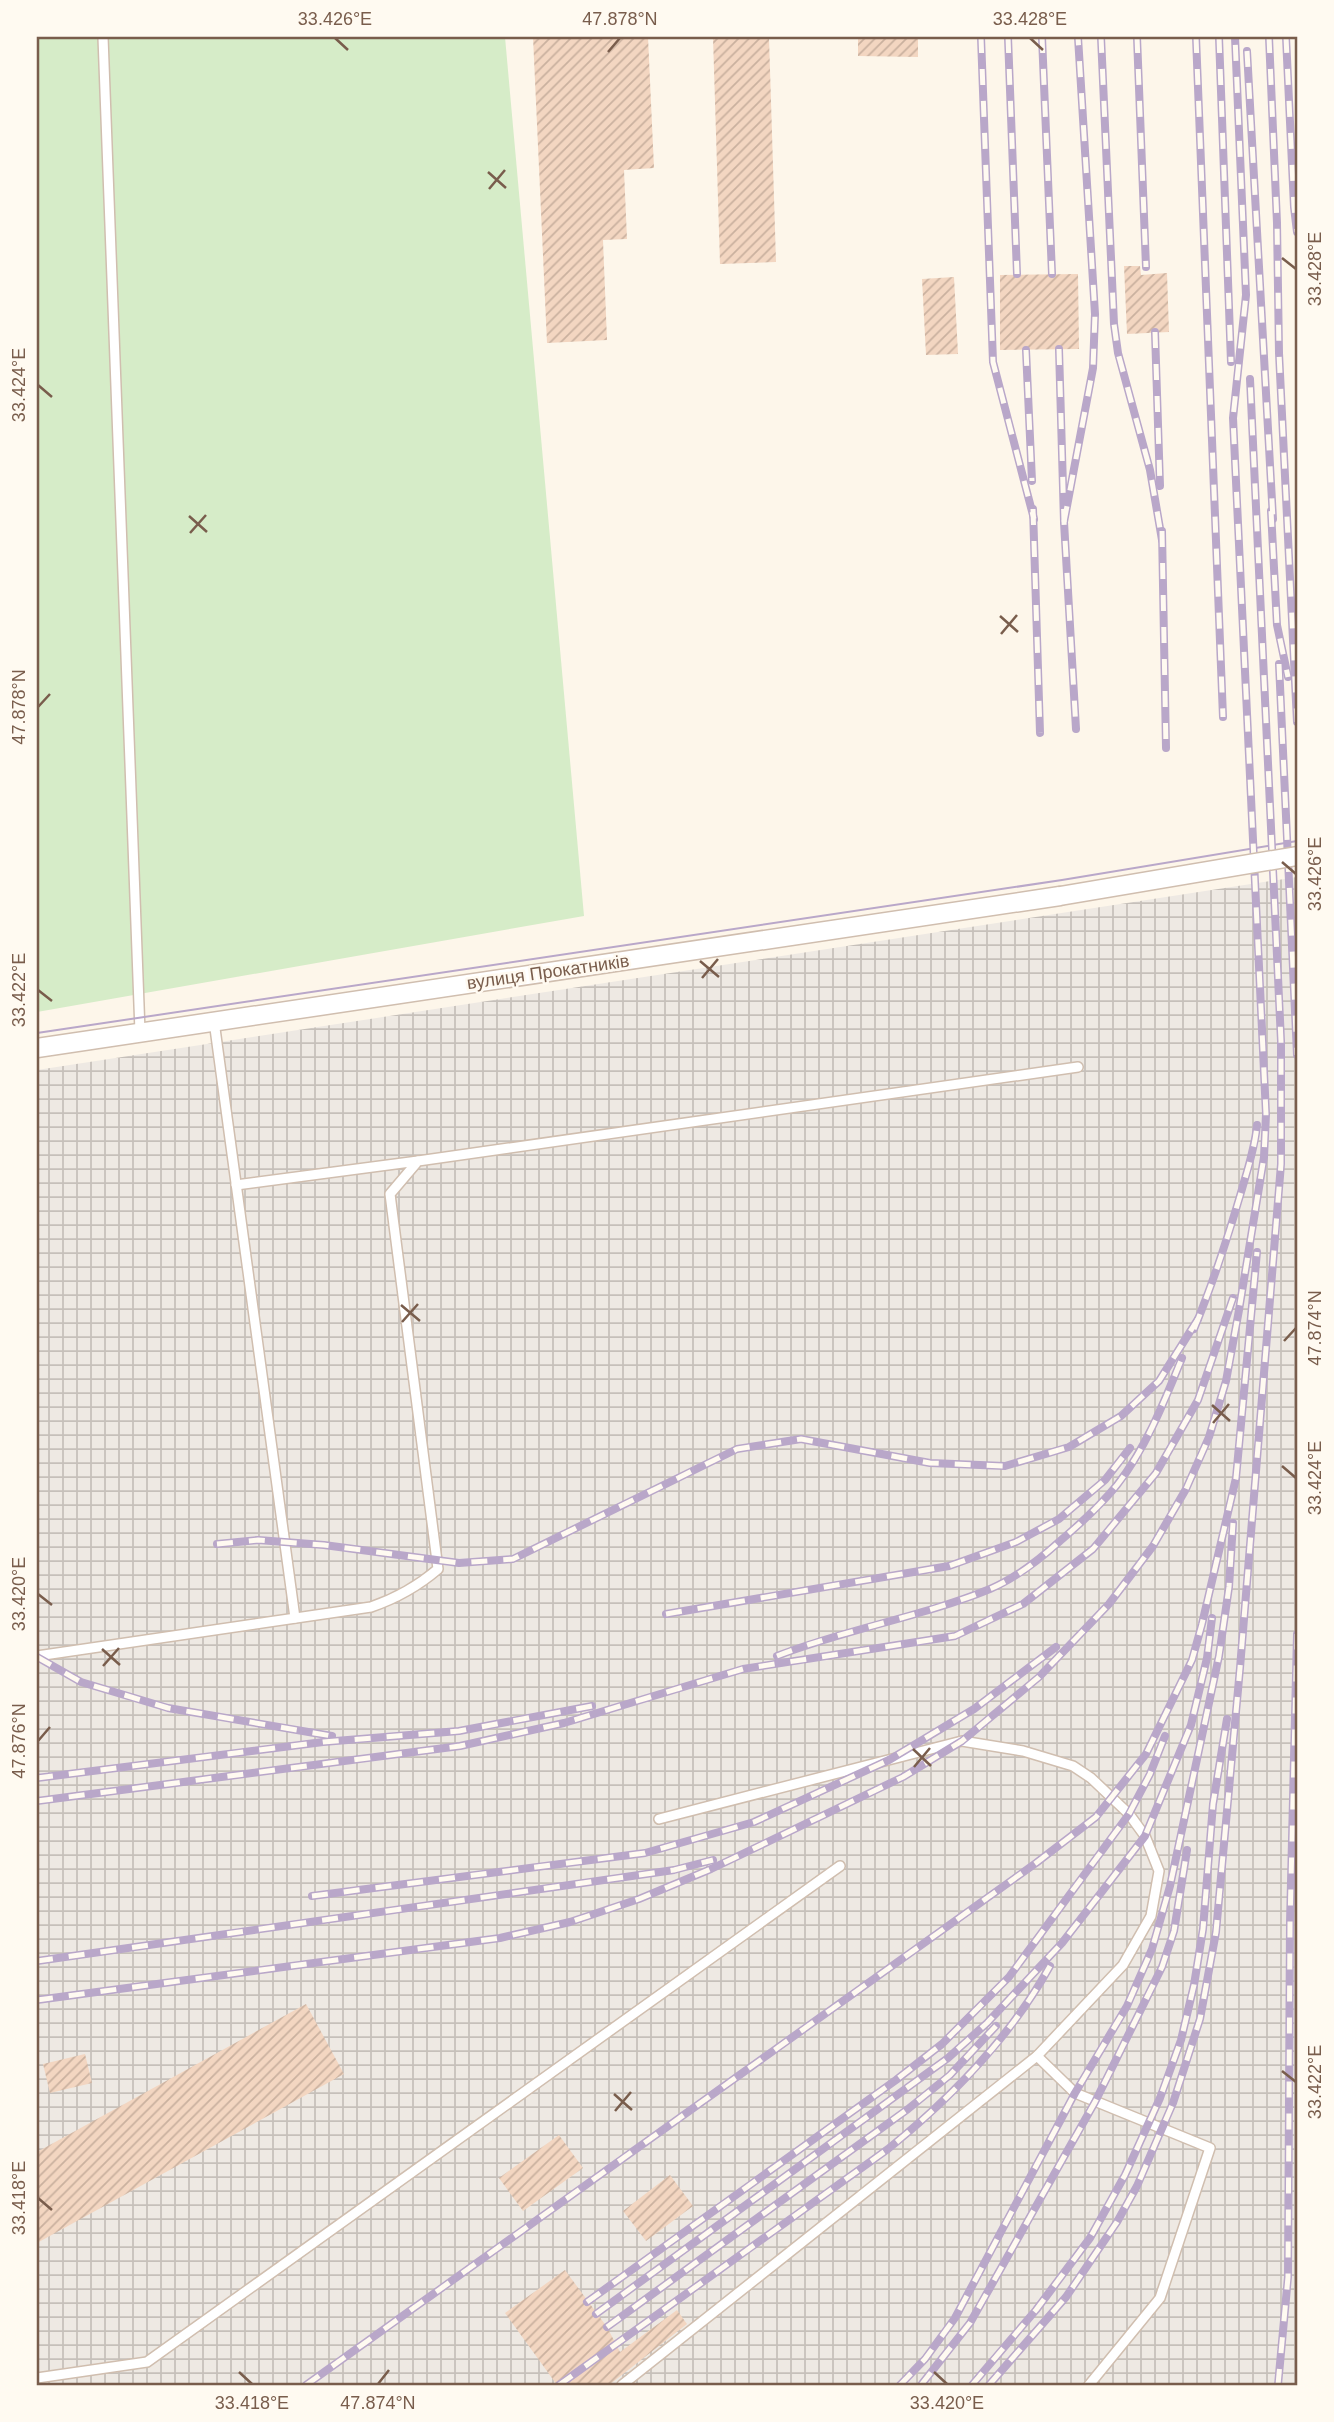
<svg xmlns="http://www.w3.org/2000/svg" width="1334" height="2422" viewBox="0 0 1334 2422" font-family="Arial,sans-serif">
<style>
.industrial{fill:url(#industrial-grid)}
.green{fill:#d6ecc8}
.building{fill:url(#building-hatch)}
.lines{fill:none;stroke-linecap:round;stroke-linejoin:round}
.lane-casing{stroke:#d0beaf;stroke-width:12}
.street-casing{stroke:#d0beaf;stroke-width:21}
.lane{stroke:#fff;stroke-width:9}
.street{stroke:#fff;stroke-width:18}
.tram{stroke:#b9a7c9;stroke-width:2}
.rail-casing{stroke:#b9a7c9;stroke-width:8}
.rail{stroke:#fffaf1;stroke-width:5;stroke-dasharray:16;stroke-linecap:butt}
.street-bridge-casing{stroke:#d0beaf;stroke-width:21;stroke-linecap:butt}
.street-bridge{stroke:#fff;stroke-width:18}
.ticks{fill:none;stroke:#795d4c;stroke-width:2.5}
.labels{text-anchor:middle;stroke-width:5;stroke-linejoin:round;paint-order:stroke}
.street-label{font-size:18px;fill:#795d4c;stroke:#fffaf1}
.neatline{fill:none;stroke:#795d4c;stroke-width:2.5}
.ticks-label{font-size:18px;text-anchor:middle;fill:#795d4c}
</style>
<defs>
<pattern id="industrial-grid" width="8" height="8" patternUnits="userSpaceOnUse" patternTransform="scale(1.75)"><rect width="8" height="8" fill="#eee9e3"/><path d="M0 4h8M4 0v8" fill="none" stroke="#c6c0ba"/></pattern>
<pattern id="building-hatch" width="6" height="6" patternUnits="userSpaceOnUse" patternTransform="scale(1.75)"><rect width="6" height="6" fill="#f3d6c1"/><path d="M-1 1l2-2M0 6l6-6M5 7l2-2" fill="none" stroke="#cab19f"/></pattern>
</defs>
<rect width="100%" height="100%" fill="#fdf6ea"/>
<path class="industrial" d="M 1297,877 L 1297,2385 L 37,2385 L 37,1070 Z"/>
<path class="green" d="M 37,37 L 505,37 L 584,916 L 37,1012 Z"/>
<g class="building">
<path d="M 533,37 L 648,37 L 654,168 L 624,170 L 627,239 L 603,240 L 607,340 L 547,343 Z"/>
<path d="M 713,37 L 769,37 L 776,262 L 720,264 Z"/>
<path d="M 858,37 L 918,37 L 918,57 L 858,56 Z"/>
<path d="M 1124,266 L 1140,266 L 1141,275 L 1167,273 L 1169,332 L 1127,334 Z"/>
<path d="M 1078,274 L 1079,349 L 1000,350 L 1000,275 Z"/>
<path d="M 954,277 L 958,354 L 926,355 L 922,279 Z"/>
<path d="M 306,2004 L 344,2074 L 37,2243 L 37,2152 Z"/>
<path d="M 85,2054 L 92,2083 L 50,2093 L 43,2064 Z"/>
<path d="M 559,2135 L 583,2168 L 523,2211 L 499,2178 Z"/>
<path d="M 670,2175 L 693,2206 L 646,2241 L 623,2211 Z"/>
<path d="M 565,2270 L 607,2327 L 620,2352 L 677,2310 L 687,2324 L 609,2385 L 557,2385 L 505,2313 Z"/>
</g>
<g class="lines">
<g class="lane-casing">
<g id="lane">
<path d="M 103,37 L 140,1032"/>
<path d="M 214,1021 L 295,1618"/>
<path d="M 236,1185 L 418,1161"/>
<path d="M 37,1656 L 371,1607 C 397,1598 417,1587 438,1569 L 390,1194 L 418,1161 L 1078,1067"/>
<path d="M 659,1819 L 962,1741 L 1023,1751 L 1073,1766 L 1091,1778 L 1129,1814 L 1145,1836 L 1159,1871 L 1151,1916 L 1123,1965 L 1037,2056"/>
<path d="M 37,2378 L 147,2362 L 840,1866"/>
<path d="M 622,2385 L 1037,2056 L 1075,2093 L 1210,2148 L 1160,2298 L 1089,2385"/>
</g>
</g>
<g class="street-casing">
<path id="street" d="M 37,1048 L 1060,896"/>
</g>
<use href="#lane" class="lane"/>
<use href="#street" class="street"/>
<path class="tram" d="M 37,1033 L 1062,880 L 1297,841"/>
<g class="rail-casing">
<g id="rail">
<path d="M 981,37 L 993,362 L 1034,519"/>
<path d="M 1008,37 L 1017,274"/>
<path d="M 1042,37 L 1052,274"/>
<path d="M 1101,37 L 1114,324 L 1118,353 L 1150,470 L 1162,540"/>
<path d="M 1137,37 L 1146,267"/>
<path d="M 1196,37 L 1223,717"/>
<path d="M 1219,37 L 1231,362"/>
<path d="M 1269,37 L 1277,223 L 1279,353 L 1297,722"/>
<path d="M 1286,37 L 1294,207 L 1297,232"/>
<path d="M 1247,51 L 1273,519"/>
<path d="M 1155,332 L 1160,486"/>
<path d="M 1059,349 L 1064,522 L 1076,729"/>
<path d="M 1026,350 L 1032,481"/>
<path d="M 1033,509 L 1040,733"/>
<path d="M 1271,511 L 1277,625 L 1288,677"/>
<path d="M 1064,522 L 1093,368 L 1095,314 L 1078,37"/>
<path d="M 1162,531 L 1166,748"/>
<path d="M 1279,664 L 1297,1055"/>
<path d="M 1194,1329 C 1213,1283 1228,1237 1242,1189 C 1248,1168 1255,1147 1257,1125"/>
<path d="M 217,1544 L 258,1540 L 324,1545 L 459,1563 L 513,1559 L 737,1449 L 801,1439 L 930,1463 L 1005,1466 L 1069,1447 L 1121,1416 L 1159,1381 L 1198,1319"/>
<path d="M 666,1614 L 949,1566 L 1016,1542 L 1059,1519 L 1105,1480 L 1130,1448"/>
<path d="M 777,1656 C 846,1629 921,1617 990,1589 C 1016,1578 1039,1560 1060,1541 C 1080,1524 1100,1506 1117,1485 C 1146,1448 1164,1402 1182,1358"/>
<path d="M 37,1657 L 81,1682 L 168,1708 L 332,1736"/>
<path d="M 37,1778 L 323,1742 L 459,1731 L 592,1706"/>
<path d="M 37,1801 L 460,1746 L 564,1723 L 743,1669 L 955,1636 L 1023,1604 L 1093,1549 L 1156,1473 L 1198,1400 L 1233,1298"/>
<path d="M 312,1896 L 645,1853 L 754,1822 L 889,1760 L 974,1709 L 1056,1647"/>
<path d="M 37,1961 L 674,1870 L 713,1860"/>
<path d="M 37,2000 L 500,1938 L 570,1922 L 639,1899 L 711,1869 L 903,1777 L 962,1741 L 1039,1677 L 1109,1604 L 1153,1546 L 1186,1489 L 1209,1437 L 1226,1381 L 1239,1310 L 1264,1157 L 1266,1114 L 1233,418 L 1246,295 L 1235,37"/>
<path d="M 587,2302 L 896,2080 L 942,2044 L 1009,1977 L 1129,1814 L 1150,1774 L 1165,1736"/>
<path d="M 596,2314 L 948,2058 L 987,2023 L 1062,1943 L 1145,1836 L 1191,1725 L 1207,1658 L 1212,1618"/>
<path d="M 607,2327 L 908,2109 L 950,2075 L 996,2026"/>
<path d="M 306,2385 L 1036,1863 L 1096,1817 L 1146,1754 L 1192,1660 L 1202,1624 L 1236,1478 L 1257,1252"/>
<path d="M 559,2385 L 888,2149 C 951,2098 1010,2038 1050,1966"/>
<path d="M 900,2385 L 925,2359 L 955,2318 L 1075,2093 L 1127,2006 L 1152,1949 L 1170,1886 L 1219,1656 L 1229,1587 L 1233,1523"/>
<path d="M 921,2385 L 970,2323 L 1095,2102 L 1162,1967 L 1174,1931 L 1187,1850"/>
<path d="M 972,2385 L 1036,2310 L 1090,2238 L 1125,2175 L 1160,2098 L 1181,2040 L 1194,1985 L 1203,1929 L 1213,1804 L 1227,1719"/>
<path d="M 989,2385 L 1066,2297 L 1117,2222 L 1137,2186 L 1173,2103 L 1200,2019 L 1216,1932 L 1240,1668 L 1281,1164 L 1281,1041 L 1250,379"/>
<path d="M 1278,2385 L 1288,2277 L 1290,1923 L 1297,1634"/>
</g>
</g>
<use href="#rail" class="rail"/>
<g class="street-bridge-casing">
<path id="street-bridge" d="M 1060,896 L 1297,856"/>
</g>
<use href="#street-bridge" class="street-bridge"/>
</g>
<path class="ticks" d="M 335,38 L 348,50M 1030,38 L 1043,50M 608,52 L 620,38M 488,172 L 506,188M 489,189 L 505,170M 1282,258 L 1296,269M 38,385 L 52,397M 189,516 L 207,532M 190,533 L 206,515M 1000,616 L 1018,632M 1001,634 L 1017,615M 38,707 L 50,694M 1282,862 L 1296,874M 700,961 L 719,977M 702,978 L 718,959M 38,990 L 52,1001M 401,1305 L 420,1321M 402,1322 L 418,1304M 1284,1341 L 1296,1328M 1212,1405 L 1230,1421M 1213,1423 L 1229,1404M 1282,1466 L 1296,1478M 38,1594 L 52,1605M 102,1649 L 120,1665M 103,1666 L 119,1648M 38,1741 L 50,1727M 913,1749 L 931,1766M 914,1767 L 930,1748M 1282,2071 L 1296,2082M 614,2094 L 632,2110M 615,2111 L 631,2092M 38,2198 L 52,2210M 239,2372 L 252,2384M 934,2372 L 947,2384M 378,2384 L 389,2370"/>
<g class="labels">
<g class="street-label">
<text transform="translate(548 972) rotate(-8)" y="6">вулиця Прокатників</text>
</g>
</g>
<rect width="1334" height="2422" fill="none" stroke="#fffaf1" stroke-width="77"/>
<rect x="38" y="38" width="1258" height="2346" class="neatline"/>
<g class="ticks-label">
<text x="335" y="25">33.426°E</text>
<text x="620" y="25">47.878°N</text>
<text x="1030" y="25">33.428°E</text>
<text transform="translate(1315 269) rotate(-90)" y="6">33.428°E</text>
<text transform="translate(19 385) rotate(-90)" y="6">33.424°E</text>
<text transform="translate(19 707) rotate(-90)" y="6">47.878°N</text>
<text transform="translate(1315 874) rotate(-90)" y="6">33.426°E</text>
<text transform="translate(19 990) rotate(-90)" y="6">33.422°E</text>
<text transform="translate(1315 1328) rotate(-90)" y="6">47.874°N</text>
<text transform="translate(1315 1478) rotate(-90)" y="6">33.424°E</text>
<text transform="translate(19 1594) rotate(-90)" y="6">33.420°E</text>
<text transform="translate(19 1741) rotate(-90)" y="6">47.876°N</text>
<text transform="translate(1315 2082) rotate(-90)" y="6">33.422°E</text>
<text transform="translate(19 2198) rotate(-90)" y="6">33.418°E</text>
<text x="252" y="2409">33.418°E</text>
<text x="378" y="2409">47.874°N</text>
<text x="947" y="2409">33.420°E</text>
</g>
</svg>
